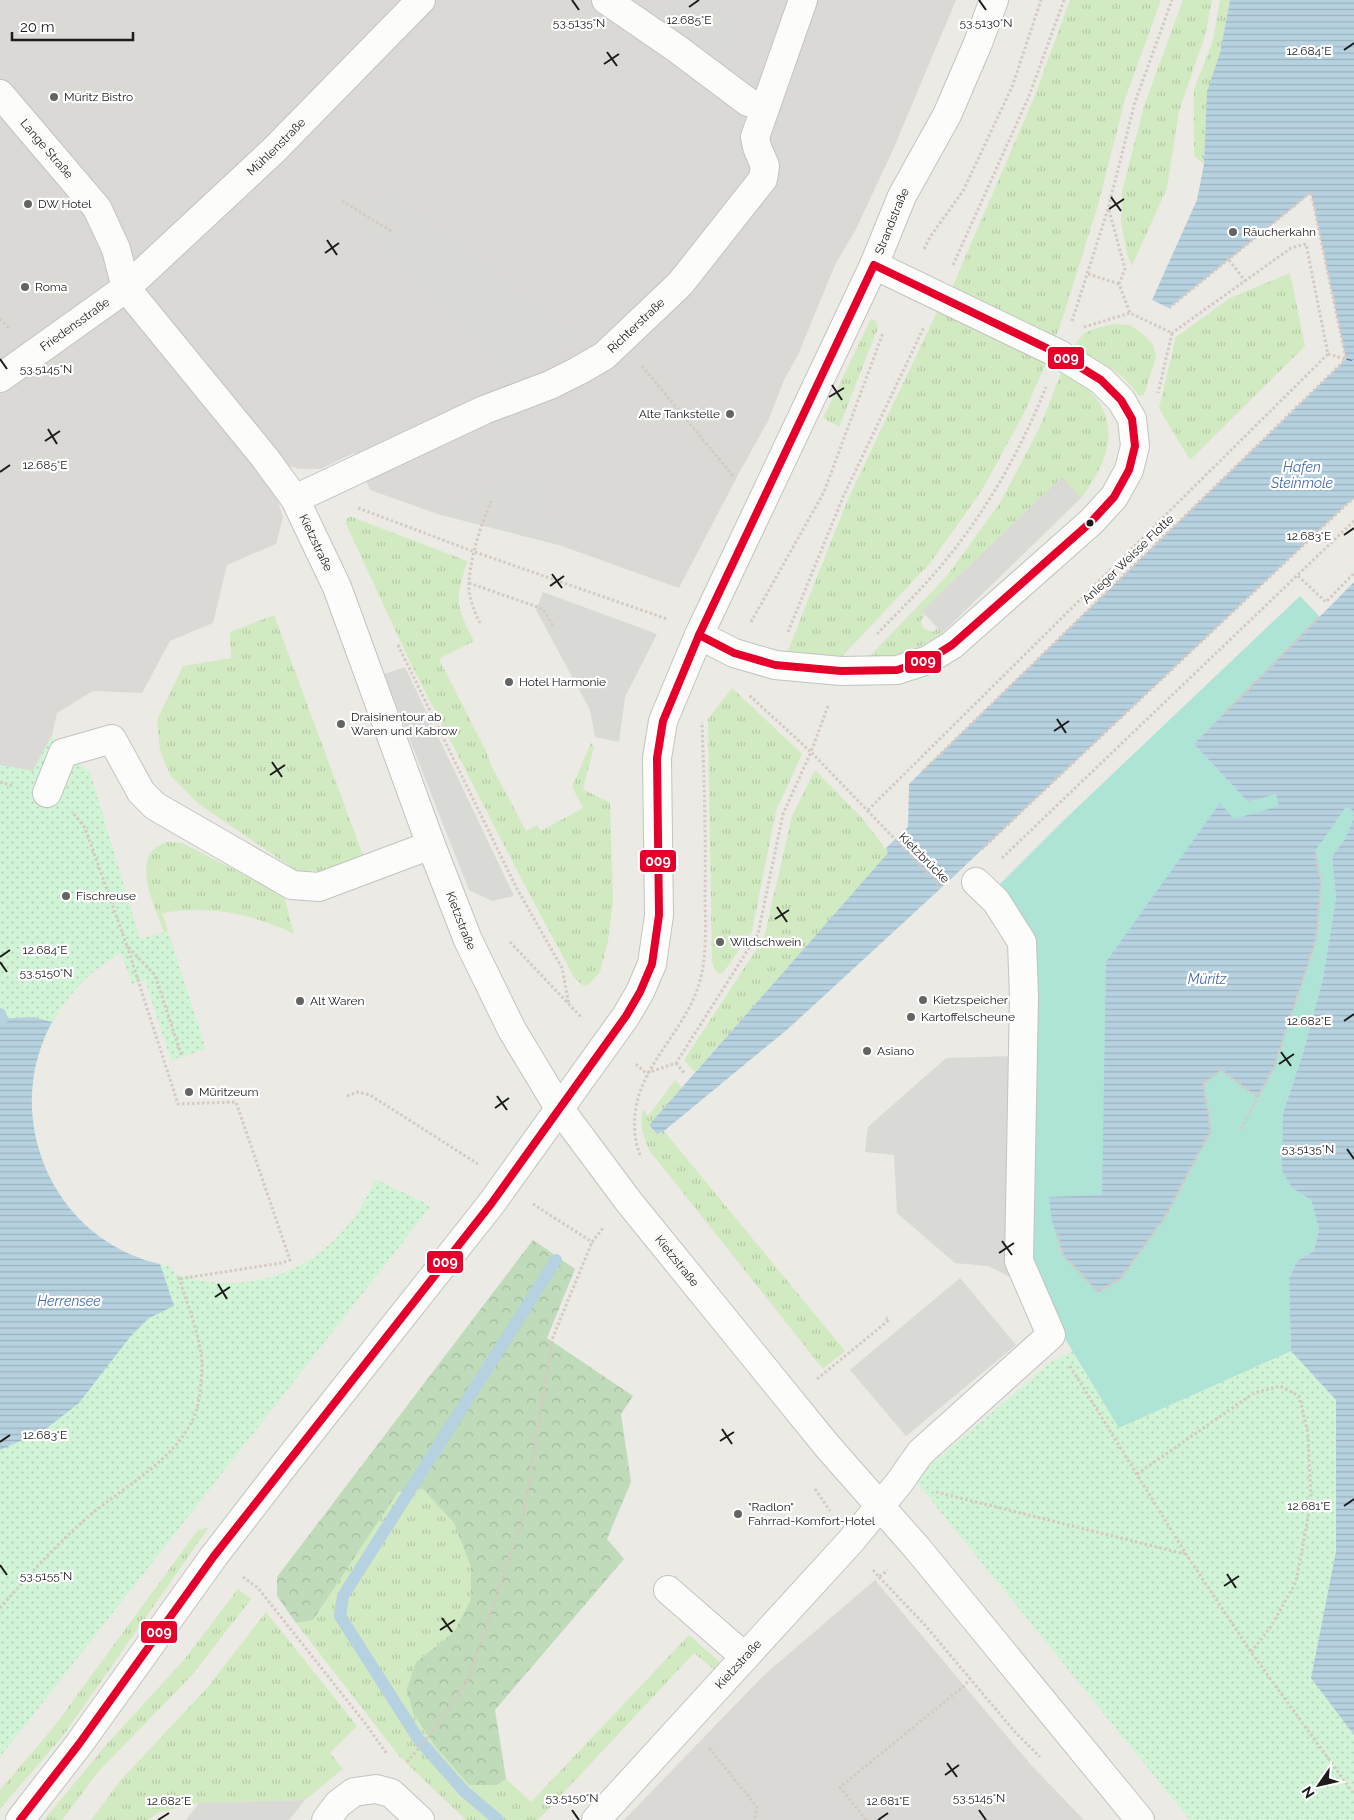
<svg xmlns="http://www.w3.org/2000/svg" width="1354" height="1820" viewBox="0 0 1354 1820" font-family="Raleway,sans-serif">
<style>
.residential{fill:#dad9d6}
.grass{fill:url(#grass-tufts)}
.forest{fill:url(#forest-crowns)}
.park{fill:url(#park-dots)}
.pitch{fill:#aee4d5}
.parking{fill:#d9d9d6}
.water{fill:url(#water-rules)}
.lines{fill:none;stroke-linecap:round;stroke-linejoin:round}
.stream{stroke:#b6d1df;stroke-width:12}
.ferry{stroke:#476bad;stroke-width:1;stroke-dasharray:6 5;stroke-linecap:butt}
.minor-casing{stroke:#c3c3c0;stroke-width:30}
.path{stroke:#d6c9c4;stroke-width:3;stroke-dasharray:2.5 2.5;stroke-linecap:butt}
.minor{stroke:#fcfcfb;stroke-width:28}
.bus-1-casing{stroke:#fff;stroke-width:11}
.bus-1{stroke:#e4002b;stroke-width:8}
.ticks{fill:none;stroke:#1c1c1c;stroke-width:2}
.poi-dot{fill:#646462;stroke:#fff;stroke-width:2}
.bus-dot{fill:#1c1c1c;stroke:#fff;stroke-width:2}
.labels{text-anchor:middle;stroke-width:4.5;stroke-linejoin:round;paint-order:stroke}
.poi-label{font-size:12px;fill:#1c1c1c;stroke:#fff;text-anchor:start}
.street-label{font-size:12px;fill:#1c1c1c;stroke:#fff}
.water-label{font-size:14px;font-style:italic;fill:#476bad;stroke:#fff}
.ticks-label{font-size:12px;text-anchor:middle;fill:#1c1c1c;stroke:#fff;stroke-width:4.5;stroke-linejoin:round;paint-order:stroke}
.line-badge{stroke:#fff;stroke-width:2}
.badge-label{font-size:14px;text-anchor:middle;font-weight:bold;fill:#fff}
</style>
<defs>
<pattern id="grass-tufts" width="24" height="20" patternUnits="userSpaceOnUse" patternTransform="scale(1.25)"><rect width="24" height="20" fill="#d2eac1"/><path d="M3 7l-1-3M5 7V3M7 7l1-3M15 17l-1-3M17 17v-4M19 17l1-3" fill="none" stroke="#b4c8a5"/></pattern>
<pattern id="forest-crowns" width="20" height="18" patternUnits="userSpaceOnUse" patternTransform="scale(1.25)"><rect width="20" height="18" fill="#c0dbb9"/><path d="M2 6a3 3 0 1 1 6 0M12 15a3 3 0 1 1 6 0" fill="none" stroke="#a4bb9e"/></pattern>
<pattern id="park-dots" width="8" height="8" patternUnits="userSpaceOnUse" patternTransform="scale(1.25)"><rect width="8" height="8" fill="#d1f3d6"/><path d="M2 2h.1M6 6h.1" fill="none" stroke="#b3d0b7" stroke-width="1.8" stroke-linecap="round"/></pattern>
<pattern id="water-rules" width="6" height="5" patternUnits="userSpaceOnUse" patternTransform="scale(1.25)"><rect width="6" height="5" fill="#b6d1df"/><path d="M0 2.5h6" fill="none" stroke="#9cb3bf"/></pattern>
</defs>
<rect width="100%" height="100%" fill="#ebeae4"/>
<g class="residential">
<path d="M 0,0 L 956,0 L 892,152 L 856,229 L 835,265 L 798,355 L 784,380 L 768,421 L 739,473 L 679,588 L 559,545 L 438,514 L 370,490 L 354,453 L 320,469 L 299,469 L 265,459 L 283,517 L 276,544 L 227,565 L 213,623 L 170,641 L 142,693 L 93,691 L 57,713 L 52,735 L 33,771 L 0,765 Z"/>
<path d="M 875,1580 L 1032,1766 L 1084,1820 L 624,1820 L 763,1676 Z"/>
</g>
<g class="grass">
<path d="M 1070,0 L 1161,0 L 1125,99 L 1098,205 L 1060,326 L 1055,338 L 951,290 L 1034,98 Z"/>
<path d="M 1183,0 L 1212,0 L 1205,36 L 1179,111 L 1167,188 L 1132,266 L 1127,254 L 1121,221 L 1122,192 L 1144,106 Z"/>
<path d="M 1220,0 L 1230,0 L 1220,53 L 1207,91 L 1204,164 L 1194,156 L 1194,90 L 1213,40 Z"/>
<path d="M 1290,273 L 1305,346 L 1190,460 L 1159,408 L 1176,337 L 1230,298 Z"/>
<path d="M 938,310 L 1047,361 L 1023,415 L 982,490 L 930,563 L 837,662 L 785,658 L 848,499 Z"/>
<path d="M 871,319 L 876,321 L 878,328 L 839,427 L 823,418 Z"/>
<path d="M 1113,324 L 1130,325 L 1143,334 L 1153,345 L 1156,357 L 1144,395 L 1139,396 C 1124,372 1099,361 1074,348 C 1082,329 1095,329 1113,324 Z"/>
<path d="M 1062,371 C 1122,404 1119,448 1081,498 L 1061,478 L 922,611 L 925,616 L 921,620 C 921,629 926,630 933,632 L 938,628 L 942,633 C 916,651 897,656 866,660 L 946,577 L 1000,503 L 1039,429 Z"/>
<path d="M 349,516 L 467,561 C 456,602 454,603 474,641 L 439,659 L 486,751 L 491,765 L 526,831 L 537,825 L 541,831 L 583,808 L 572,787 L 591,743 L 594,747 L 583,789 L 610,803 L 613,902 L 608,941 L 600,972 L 591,982 L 585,986 L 581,984 L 574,977 L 524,884 L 411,664 L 345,522 Z"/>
<path d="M 274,615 L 363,855 L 321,871 L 297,871 L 199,804 L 171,776 L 160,751 L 157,720 L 183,666 L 231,658 L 230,632 Z"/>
<path d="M 732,688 L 802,754 L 776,811 L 752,931 L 723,973 L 718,974 L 712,963 L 708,719 Z"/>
<path d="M 815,770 L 861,817 L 889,853 L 695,1072 L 684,1060 L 764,938 L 792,816 Z"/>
<path d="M 167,842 L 182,843 L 284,895 L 294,934 C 251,913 209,905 162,913 L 168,931 L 164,932 C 157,911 135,870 153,850 C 156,847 162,844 167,842 Z"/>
<path d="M 675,1080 L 682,1087 L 649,1125 L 657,1134 L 664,1131 L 845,1351 L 823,1369 L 649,1150 C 643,1135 639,1125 643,1109 L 648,1116 Z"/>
<path d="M 423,1489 L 454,1523 L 471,1567 L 471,1599 L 454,1632 L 416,1662 L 497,1785 L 506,1779 L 531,1802 L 689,1635 L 724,1666 L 718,1673 L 694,1653 L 538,1820 L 466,1820 L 400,1757 L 296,1623 L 313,1620 L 398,1492 Z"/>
<path d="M 209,1527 L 62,1737 L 0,1809 L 0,1790 L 53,1728 L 198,1530 Z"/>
<path d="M 238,1589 L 251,1599 L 193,1674 L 98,1772 L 62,1820 L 44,1820 L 106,1745 L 183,1661 Z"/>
<path d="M 266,1612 L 357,1726 L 330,1753 L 343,1769 L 305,1800 L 199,1803 L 160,1812 L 148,1820 L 91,1820 L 120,1781 L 207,1688 Z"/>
</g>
<path class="forest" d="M 533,1240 L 575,1269 L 547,1338 L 633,1396 L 621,1414 L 631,1482 L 607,1539 L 624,1559 L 495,1710 L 506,1779 L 497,1785 L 469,1785 L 435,1746 L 413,1713 L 407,1689 L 416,1662 L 454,1632 L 471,1599 L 471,1567 L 454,1523 L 423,1489 L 398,1492 L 313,1620 L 296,1623 L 277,1596 L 277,1577 Z"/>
<g class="park">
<path d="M 52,735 L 63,753 L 90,772 L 140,939 L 168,931 L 206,1049 L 171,1060 L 145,980 L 132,984 L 121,953 C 21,1009 0,1143 84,1224 C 109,1248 140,1260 172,1267 L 175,1275 L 191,1276 L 191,1279 C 272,1297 344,1255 375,1179 L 431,1206 L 0,1757 L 0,765 L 33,771 Z"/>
<path d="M 1072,1351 L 1119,1428 L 1291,1351 L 1336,1400 L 1336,1551 L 1311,1678 L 1354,1735 L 1354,1820 L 1190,1820 L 914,1479 L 1050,1363 Z"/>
</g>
<path class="pitch" d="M 1300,596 L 1320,617 L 1194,744 L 1248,802 L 1276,794 L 1346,807 L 1351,809 L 1354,818 L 1345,839 L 1332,856 L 1336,898 L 1323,978 L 1303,1053 L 1283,1113 L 1292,1188 L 1311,1200 L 1319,1229 L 1314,1251 L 1297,1261 L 1289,1279 L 1291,1351 L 1119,1428 L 1055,1322 L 1028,1261 L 1035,952 L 1023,917 L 1000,884 L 1064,820 Z"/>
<g class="parking">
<path d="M 672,0 L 706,0 L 736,21 L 716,72 L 655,25 Z"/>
<path d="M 386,192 L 578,340 L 516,375 L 362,222 Z"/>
<path d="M 530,473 L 559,545 L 438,514 Z"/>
<path d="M 1062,477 L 1081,498 L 942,633 L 922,611 Z"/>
<path d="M 543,592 L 657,634 L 625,697 L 619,742 L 595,737 L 590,710 L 536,610 Z"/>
<path d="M 405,667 L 514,896 L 492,901 L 469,890 L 384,674 Z"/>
<path d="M 1013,1056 L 1010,1277 L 988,1266 L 955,1263 L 897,1213 L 894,1155 L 865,1152 L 868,1127 L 946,1058 Z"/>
<path d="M 960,1278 L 1016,1345 L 906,1436 L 850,1370 Z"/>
<path d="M 305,1800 L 289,1820 L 186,1820 L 199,1803 Z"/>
</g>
<g class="water">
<path d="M 1230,0 L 1354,0 L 1354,499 L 1348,503 L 953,877 L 789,1028 L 664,1131 L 657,1134 L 649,1125 L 888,853 L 886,848 L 908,827 L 909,784 L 1346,359 L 1311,193 L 1169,308 L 1152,300 L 1197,200 L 1204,164 L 1207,91 L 1220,53 Z"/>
<path d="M 1354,582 L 1354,818 L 1351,809 L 1346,807 L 1315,851 L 1321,884 L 1316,940 L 1274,1067 L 1258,1097 L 1221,1070 L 1203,1084 L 1211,1130 L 1165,1217 L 1120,1279 L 1098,1292 L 1063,1255 L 1052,1221 L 1049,1197 L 1102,1195 L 1106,962 L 1220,803 L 1234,819 L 1279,806 L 1276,794 L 1248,802 L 1194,744 Z"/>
<path d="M 1354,818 L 1354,1735 L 1311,1678 L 1336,1551 L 1336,1400 L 1291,1351 L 1289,1279 L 1297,1261 L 1314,1251 L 1319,1229 L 1311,1200 L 1292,1188 L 1282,1170 L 1283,1113 L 1303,1053 L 1323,978 L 1336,898 L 1332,856 L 1345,839 Z"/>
<path d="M 33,1017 L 52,1022 C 0,1117 53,1240 160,1264 L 174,1306 L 149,1318 L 130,1337 L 79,1403 L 43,1431 L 0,1450 L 0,1019 Z"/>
</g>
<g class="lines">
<g class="stream">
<path d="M 0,1014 L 2,1019"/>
<path d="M 498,1820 L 464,1791 L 419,1740 L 340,1616 L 343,1596 L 556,1260"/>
</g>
<path class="ferry" d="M 1346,359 L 1354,361"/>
<g class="minor-casing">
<g id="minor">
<path d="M 606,0 L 676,48 L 748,102 L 764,107"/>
<path id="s1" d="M 0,94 L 97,208 L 116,249 L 126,288 L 265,458 L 295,499 L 337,587 L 431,845 L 468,940 L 512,1030 L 559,1108 L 629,1202 L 828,1447 L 917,1548 L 1140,1820"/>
<path id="s2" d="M 0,378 L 126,288 L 274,150 L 421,0"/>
<path id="s3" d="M 295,499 L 484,410 L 550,385 L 578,371 L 604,356 L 680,284 L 763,179 L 765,166 L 757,147 L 755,137 L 803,0"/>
<path d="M 699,635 L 734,653 L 775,665 L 841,671 L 897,670 L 928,660 L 952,645 L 1091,522 L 1114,497 L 1129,470 L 1135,446 L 1132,419 L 1121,400 L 1101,380 L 1059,354 L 874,265"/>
<path d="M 47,793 L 63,753 L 112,739 L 141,792 L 155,806 L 292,885 L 319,887 L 431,845"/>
<path d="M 668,1590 L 745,1657"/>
<path id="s4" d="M 20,1820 L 79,1744 L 214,1556 L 285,1464 L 491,1204 L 626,1016 L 640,992 L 652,964 L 659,915 L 657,758 L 663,721 L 699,635 L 874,265 L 902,196 L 947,115 L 978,43 L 994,0"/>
<path d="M 326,1820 L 338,1804 L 354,1792 L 376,1789 L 391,1793 L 420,1820"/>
<path id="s5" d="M 596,1820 L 850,1542 L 899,1483 L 920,1453 L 1051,1335 L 1019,1261 L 1024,997 L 1022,942 L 996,901 L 976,882"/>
</g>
</g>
<g class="path">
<path d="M 342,201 L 393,232"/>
<path d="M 1109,210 L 1125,269 L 1119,284 L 1130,313 L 1172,333 L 1158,393"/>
<path d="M 924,249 L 930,237 L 963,191 L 1012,87 L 1041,0"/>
<path d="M 1226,256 L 1245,281"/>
<path d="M 953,265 L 1029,96 L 1064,0"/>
<path d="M 1088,274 L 1119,284"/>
<path d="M 1169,308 L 1311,192 L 1346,359"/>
<path d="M 0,319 L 10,329"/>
<path d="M 1072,321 L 1108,209 L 1135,102 L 1172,0"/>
<path d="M 1084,327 L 1130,313"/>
<path d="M 1328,354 L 1345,359"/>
<path d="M 642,366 L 734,477"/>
<path d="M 358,508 L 475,552 L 667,619"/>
<path d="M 1298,576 L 1326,602 L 1354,573"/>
<path d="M 469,583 L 543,609 L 553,626"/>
<path d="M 751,622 L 824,492 L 883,333"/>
<path d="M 480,623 C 474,611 468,596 469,582 C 471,554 481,525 492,499"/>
<path d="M 788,632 L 843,497 L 924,327"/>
<path d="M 877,634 C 898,612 920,591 940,567 C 985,514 1020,452 1046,387"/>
<path d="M 398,645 L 516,887 L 562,968 L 569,1005"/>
<path d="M 828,706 L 811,752 L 941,887"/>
<path d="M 1226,712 L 1320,617"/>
<path d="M 923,771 L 1346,359"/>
<path d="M 0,782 L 14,786"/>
<path d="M 868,810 L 1328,354 L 1306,244 L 1291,248 L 1172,333"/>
<path d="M 74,814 L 85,828 L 127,946 L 155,975 L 182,1057"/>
<path d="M 982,849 L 1348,503 L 1354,499"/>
<path d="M 1002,858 L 1354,521"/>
<path d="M 510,942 L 582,1018"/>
<path d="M 127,946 L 178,1104 L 236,1102 L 290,1260 L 281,1263 L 179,1279"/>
<path d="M 676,1063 L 684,1073"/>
<path d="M 636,1064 L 647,1074"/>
<path d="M 647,1073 L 676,1063 L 758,934 L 783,814 L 811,752 L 749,695"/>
<path d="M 347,1096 L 358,1092 L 370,1095 L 478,1164"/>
<path d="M 1241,1129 L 1258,1097"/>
<path d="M 640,1155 C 638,1148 635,1141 635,1133 C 629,1073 681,1039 698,987 C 708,958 705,922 705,892 C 706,835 704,779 702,722"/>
<path d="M 533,1204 L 592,1242 L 604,1227"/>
<path d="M 1057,1234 L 1063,1255 L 1098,1292 L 1120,1279 L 1165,1217 L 1211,1130 L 1203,1084 L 1221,1070 L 1258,1097 L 1274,1067 L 1316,940 L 1321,884 L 1315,851"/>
<path d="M 1070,1366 L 1186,1554 L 1251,1652 L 1354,1794"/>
<path d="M 817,1379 L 889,1320 L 886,1318"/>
<path d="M 1137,1474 L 1254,1393 L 1280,1386 L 1299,1396 L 1308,1433 L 1311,1501 L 1296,1582 L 1270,1628 L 1251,1652"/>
<path d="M 815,1489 L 830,1511"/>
<path d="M 936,1492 L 1185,1554"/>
<path d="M 873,1570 L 879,1577 L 888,1570"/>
<path d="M 243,1577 L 258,1588 L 365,1723 L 387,1754"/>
<path d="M 879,1577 L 924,1624 L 1015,1732 L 1040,1757"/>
<path d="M 0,1608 C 30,1574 60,1540 95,1511 C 128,1485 169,1462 190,1425 C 200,1409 201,1385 202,1366 C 202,1340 186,1301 178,1275"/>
<path d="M 709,1748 L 757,1807 L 755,1818"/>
<path d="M 407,1762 L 433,1731 L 468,1680 L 524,1514 L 553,1337 L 592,1242"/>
<path d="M 866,1820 L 840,1787 L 964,1686 L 970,1679"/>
</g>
<use href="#minor" class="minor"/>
<g class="bus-1-casing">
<g id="bus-1">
<path d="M 874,265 L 1059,354 L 1101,380 L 1121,400 L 1132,419 L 1135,446 L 1129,470 L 1114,497 L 1091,522 L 952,645 L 928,660 L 897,670 L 841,671 L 775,665 L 734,653 L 699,635 Z"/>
<path d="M 20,1820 L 79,1744 L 214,1556 L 491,1204 L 626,1016 L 640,992 L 652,964 L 659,915 L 657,758 L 663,721 L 699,635"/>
</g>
</g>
<use href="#bus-1" class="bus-1"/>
</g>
<path class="ticks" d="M 572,0 L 579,10M 979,0 L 986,10M 689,7 L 699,0M 1344,50 L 1354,43M 607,52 L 617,66M 604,64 L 619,54M 1111,197 L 1121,211M 1109,209 L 1124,199M 327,240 L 337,255M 325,253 L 339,243M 0,359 L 7,369M 832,385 L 842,400M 829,397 L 844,388M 48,429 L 57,444M 45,441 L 60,431M 0,472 L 10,465M 1344,535 L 1354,528M 552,574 L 562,588M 550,586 L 564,576M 1057,719 L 1066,733M 1054,731 L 1069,721M 272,762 L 282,777M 270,775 L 285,765M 777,907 L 787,922M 775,919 L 789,910M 0,957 L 10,950M 0,962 L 7,972M 1344,1021 L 1354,1014M 1281,1052 L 1291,1066M 1279,1064 L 1294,1054M 497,1096 L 507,1110M 495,1108 L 509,1098M 1347,1149 L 1354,1159M 1002,1241 L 1012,1255M 999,1253 L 1014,1243M 218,1284 L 227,1299M 215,1297 L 230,1287M 722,1429 L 732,1444M 720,1441 L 734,1432M 0,1442 L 10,1435M 1344,1506 L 1354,1499M 0,1565 L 7,1575M 1227,1574 L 1236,1588M 1224,1586 L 1239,1576M 442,1618 L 452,1632M 440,1630 L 455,1620M 947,1763 L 957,1777M 945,1775 L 959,1765M 572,1810 L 579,1820M 979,1810 L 986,1820M 158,1820 L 169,1813M 878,1820 L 888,1813"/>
<g class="poi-dot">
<circle cx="54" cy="97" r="5"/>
<circle cx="28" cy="204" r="5"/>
<circle cx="1233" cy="232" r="5"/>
<circle cx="25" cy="287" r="5"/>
<circle cx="730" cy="414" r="5"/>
<circle cx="509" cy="682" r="5"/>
<circle cx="341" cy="724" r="5"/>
<circle cx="66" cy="896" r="5"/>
<circle cx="720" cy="942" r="5"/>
<circle cx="923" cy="1000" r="5"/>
<circle cx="300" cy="1001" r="5"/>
<circle cx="911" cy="1017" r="5"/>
<circle cx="867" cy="1051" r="5"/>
<circle cx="189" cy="1092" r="5"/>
<circle cx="738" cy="1514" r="5"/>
</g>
<circle class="bus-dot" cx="1090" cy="523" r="4.5"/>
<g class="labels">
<g class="poi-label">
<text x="64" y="101">Müritz Bistro</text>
<text x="38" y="208">DW Hotel</text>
<text x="1243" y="236">Räucherkahn</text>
<text x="35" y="291">Roma</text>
<text x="720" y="418" text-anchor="end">Alte Tankstelle</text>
<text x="519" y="686">Hotel Harmonie</text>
<text x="351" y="721">Draisinentour ab<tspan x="351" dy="14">Waren und Kabrow</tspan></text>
<text x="76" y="900">Fischreuse</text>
<text x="730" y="946">Wildschwein</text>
<text x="933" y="1004">Kietzspeicher</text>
<text x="310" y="1005">Alt Waren</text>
<text x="921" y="1021">Kartoffelscheune</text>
<text x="877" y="1055">Asiano</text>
<text x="199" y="1096">Müritzeum</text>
<text x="748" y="1511">"Radlon"<tspan x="748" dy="14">Fahrrad-Komfort-Hotel</tspan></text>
</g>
<g class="street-label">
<text dy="4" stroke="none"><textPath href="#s2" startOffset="361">Mühlenstraße</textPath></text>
<text dy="4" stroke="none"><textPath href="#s1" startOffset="72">Lange Straße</textPath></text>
<text dy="4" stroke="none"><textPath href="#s4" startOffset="1859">Strandstraße</textPath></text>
<text dy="4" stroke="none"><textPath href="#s2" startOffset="92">Friedensstraße</textPath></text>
<text dy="4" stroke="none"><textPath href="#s3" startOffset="385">Richterstraße</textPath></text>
<text dy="4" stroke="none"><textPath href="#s1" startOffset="554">Kietzstraße</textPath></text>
<text transform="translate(1128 559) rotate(-44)" y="4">Anleger Weisse Flotte</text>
<text transform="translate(924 858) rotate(45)" y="4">Kietzbrücke</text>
<text dy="4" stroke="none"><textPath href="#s1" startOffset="959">Kietzstraße</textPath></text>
<text dy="4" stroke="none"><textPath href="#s1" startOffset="1364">Kietzstraße</textPath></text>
<text dy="4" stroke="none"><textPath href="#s5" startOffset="211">Kietzstraße</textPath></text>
</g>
<g class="water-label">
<text x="1302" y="472">Hafen<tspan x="1302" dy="16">Steinmole</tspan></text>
<text x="1207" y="984">Müritz</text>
<text x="69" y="1306">Herrensee</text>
</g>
</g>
<g class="ticks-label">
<text x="689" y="24">12.685°E</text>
<text x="579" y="27">53.5135°N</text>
<text x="986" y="27">53.5130°N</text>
<text x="1309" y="55">12.684°E</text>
<text x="46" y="373">53.5145°N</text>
<text x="45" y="469">12.685°E</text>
<text x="1309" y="540">12.683°E</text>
<text x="45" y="954">12.684°E</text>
<text x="46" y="977">53.5150°N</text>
<text x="1309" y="1025">12.682°E</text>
<text x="1308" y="1153">53.5135°N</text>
<text x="45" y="1439">12.683°E</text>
<text x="1309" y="1510">12.681°E</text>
<text x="46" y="1580">53.5155°N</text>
<text x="572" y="1802">53.5150°N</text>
<text x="979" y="1802">53.5145°N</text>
<text x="169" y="1805">12.682°E</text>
<text x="888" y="1805">12.681°E</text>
</g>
<g class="line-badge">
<rect x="1047" y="346" width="38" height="24" rx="5" fill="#e4002b"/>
<rect x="904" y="650" width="38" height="24" rx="5" fill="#e4002b"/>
<rect x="639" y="849" width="38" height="24" rx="5" fill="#e4002b"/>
<rect x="426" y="1250" width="38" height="24" rx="5" fill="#e4002b"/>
<rect x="140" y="1620" width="38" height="24" rx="5" fill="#e4002b"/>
</g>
<g class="badge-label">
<text x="1066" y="363">009</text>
<text x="923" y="666">009</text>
<text x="658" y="866">009</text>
<text x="445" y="1267">009</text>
<text x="159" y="1637">009</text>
</g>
<g transform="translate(1319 1785) rotate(236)" stroke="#ffffff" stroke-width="4" paint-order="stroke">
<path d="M0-4L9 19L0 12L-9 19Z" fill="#1c1c1c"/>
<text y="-8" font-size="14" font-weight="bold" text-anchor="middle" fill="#1c1c1c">N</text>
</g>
<path d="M12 32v8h121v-8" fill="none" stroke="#1c1c1c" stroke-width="2.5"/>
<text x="20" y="32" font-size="15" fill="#1c1c1c" stroke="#ffffff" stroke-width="4" paint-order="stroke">20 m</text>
</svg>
